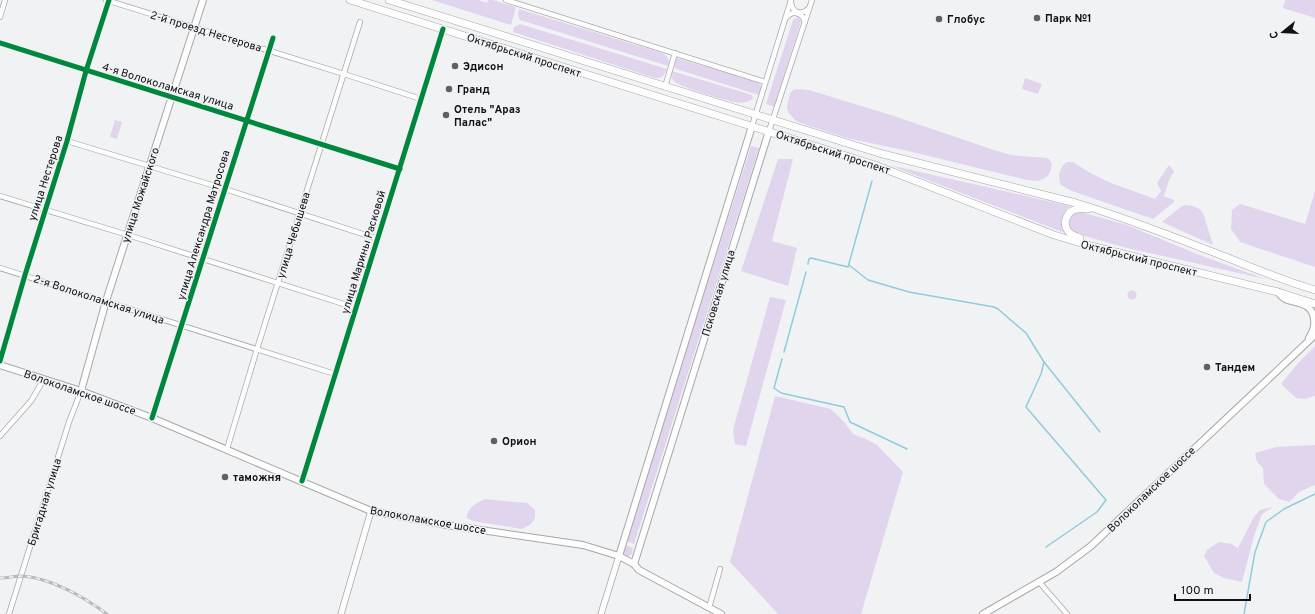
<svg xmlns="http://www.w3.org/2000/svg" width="1315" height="614" viewBox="0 0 1315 614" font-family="Overpass,sans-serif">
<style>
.green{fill:#e0d5ed}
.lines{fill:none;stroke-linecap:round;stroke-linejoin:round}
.stream{stroke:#8fccdc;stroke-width:1.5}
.minor-casing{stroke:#a6a7a9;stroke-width:6}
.tertiary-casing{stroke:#a6a7a9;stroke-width:7}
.secondary-casing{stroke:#a6a7a9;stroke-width:8}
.primary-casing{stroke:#a6a7a9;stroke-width:8}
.minor{stroke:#fdfdfd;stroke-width:4.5}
.tertiary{stroke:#fdfdfd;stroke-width:5.5}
.secondary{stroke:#fdfdfd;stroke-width:6}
.primary{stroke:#fdfdfd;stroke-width:7}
.rail-casing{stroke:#b8b9b9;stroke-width:3}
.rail{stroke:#f0f2f5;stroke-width:1.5;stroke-dasharray:4.5;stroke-linecap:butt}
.cycleway-casing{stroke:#f0f2f5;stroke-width:8}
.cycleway{stroke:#00873e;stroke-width:5}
.poi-dot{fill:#5f6061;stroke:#f0f2f5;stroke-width:1.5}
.labels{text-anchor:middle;stroke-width:3;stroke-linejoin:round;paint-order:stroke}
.poi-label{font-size:11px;font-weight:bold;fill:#101112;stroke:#f0f2f5;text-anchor:start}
.street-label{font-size:11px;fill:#101112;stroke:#f0f2f5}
</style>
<rect width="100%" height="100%" fill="#f1f2f4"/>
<g class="green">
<path d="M 432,0 L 478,0 L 487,3 L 488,0 L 493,0 L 516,7 L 511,25 Z"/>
<path d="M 1285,0 L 1315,0 L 1315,18 L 1283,8 Z"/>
<path d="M 519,9 L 662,53 C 668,56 670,60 668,66 L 520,20 L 518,15 Z"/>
<path d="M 799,17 L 801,21 L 774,107 L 766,104 L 793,20 L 796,18 Z"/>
<path d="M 520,24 L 667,69 C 664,76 662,78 655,78 L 513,32 L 514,27 Z"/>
<path d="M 677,58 L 758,82 L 762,88 L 759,95 L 676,69 L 674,66 Z"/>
<path d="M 672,71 L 752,95 L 753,99 C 748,102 741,104 735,102 C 726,101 681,87 675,82 C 671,79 671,75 672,71 Z"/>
<path d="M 1025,78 L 1042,84 L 1038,94 L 1022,89 Z"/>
<path d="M 795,89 L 809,90 L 894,116 L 994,150 L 1011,155 L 1047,158 L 1049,159 L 1052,164 C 1050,180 1041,182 1027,180 L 908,151 L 847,138 L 809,126 L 796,121 L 788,112 L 787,107 L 789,97 L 791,92 Z"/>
<path d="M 115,120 L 122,122 L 117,139 L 110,137 Z"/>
<path d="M 751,146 L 759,148 L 634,544 L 626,541 Z"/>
<path d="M 778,159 L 793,159 L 772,241 L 797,248 L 788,286 L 741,271 Z"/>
<path d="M 1067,162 L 1073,162 L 1092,174 L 1111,183 L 1155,199 L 1161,191 L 1157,183 L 1169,165 L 1174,171 L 1169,180 L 1164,196 L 1174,200 L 1174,202 L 1153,219 L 1072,191 L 1061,185 C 1057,176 1059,168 1067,162 Z"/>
<path d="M 889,165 L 1070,206 C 1062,214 1059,222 1065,233 Z"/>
<path d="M 1315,191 L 1315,267 L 1240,242 L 1231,229 L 1232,210 L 1240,204 L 1305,224 Z"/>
<path d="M 1186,205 C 1194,206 1198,207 1203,213 L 1213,245 L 1162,222 L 1182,206 Z"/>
<path d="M 1081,212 L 1127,225 L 1197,254 L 1265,279 L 1123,247 L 1085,236 L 1073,231 L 1069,226 L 1070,217 L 1075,213 Z"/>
<circle cx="1132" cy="295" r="4.5"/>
<path d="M 770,297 L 786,300 L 746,446 L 735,444 L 733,430 Z"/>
<path d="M 1315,346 L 1315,396 L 1304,399 L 1296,398 L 1281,384 L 1299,362 Z"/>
<path d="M 775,396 L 831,409 L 845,423 L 853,434 L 868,440 L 877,445 L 903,472 L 861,614 L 778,614 L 730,562 Z"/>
<path d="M 1315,445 L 1315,485 L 1299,492 L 1289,502 L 1279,499 L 1264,484 L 1263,468 L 1257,462 L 1255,453 L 1276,447 Z"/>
<path d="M 485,499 L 527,503 L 535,510 L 535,518 L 531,524 L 522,529 L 473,521 L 467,518 C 466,508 477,503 485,499 Z"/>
<path d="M 1273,507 L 1262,514 L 1254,536 L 1242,582 L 1224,578 L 1214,573 L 1204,556 L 1207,550 L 1219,542 L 1231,544 L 1238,548 L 1254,517 L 1260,510 Z"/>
<path d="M 625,545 L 633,548 L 632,554 L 629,556 L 626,556 L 624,554 Z"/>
</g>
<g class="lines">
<g class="stream">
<path d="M 808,264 L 809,259 L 811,258 L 848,267 L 872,181"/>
<path d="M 849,265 L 868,280 L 909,292 L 994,307 L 998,309 L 1026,333 L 1044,362 L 1100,432"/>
<path d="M 784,352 L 806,272"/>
<path d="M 782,359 L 774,388 L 781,393 L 844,407 L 850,422 L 907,449"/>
<path d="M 1044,362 L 1041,374 L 1026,407 L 1106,500 L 1097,512 L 1046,547"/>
<path d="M 1244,614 L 1255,552 L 1266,522 L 1284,509 L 1315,494"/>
</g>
<g class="minor-casing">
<g id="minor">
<path d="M 106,0 L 344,74 L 421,99"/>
<path d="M 506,0 L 765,82"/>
<path d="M 791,2 C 792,13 802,16 809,8"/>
<path d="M 0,17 L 5,0"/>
<path d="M 786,18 C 792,10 802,12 805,22"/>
<path d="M 0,43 L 400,169"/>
<path d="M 665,87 L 675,53"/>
<path d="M 752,126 L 791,0"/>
<path d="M 769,131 L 812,0"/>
<path d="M 67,141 L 225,189 L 378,239"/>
<path d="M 0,196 L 128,235 L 356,308"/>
<path d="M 0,268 L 335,374"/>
<path d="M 0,361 L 25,275 L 67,141 L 86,71 L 109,0"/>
<path d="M 152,418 L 273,38"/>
<path d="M 0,436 L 31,401 L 44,379"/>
<path d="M 227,449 L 257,349 L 360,22"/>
<path d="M 302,481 L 443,29"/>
<path d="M 1040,583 L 1067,614"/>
<path d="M 709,608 L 720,569"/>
<path d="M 9,614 L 69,422 L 81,391"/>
</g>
</g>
<g class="tertiary-casing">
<g id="tertiary">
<path d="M 341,614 L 371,511"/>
<path d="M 601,614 L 619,556"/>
</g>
</g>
<g class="secondary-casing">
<g id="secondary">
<path d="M 1278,292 C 1280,295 1282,297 1285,299 C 1297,304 1312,302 1314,319 C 1315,326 1313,332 1309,338"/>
<path d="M 0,365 L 81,391 L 152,418 L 371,511 L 447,525 L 583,545 L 619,556 L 634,564 L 639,570 L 721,614"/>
<path d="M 81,391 L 106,301 L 203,0"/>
<path d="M 619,556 L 752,126"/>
<path d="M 634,564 L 769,131"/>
<path d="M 983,614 L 1056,572 L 1091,546 L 1315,335"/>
</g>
</g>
<g class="primary-casing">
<g id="primary">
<path d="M 350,0 L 875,165 L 1054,235 L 1091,246 L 1278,292 L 1315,304"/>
<path d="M 389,0 L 879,153 L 1076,203 C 1127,218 1176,238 1226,257 C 1255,269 1285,281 1315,290"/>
<path d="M 1080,238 C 1075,236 1071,235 1068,231 C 1062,223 1067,210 1078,209 C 1081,208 1084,209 1088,209"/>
</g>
</g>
<use href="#minor" class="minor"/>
<use href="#tertiary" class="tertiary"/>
<use href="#secondary" class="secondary"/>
<use href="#primary" class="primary"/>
<g class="rail-casing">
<path id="rail" d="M 0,578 C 7,578 15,576 22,576 C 51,578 84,597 107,614"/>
</g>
<use href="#rail" class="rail"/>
<g class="cycleway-casing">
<g id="cycleway">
<path d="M 0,43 L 400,169"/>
<path d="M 0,361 L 25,275 L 67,141 L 86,71 L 109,0"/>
<path d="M 152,418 L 273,38"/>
<path d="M 302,481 L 443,29"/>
</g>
</g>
<use href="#cycleway" class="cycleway"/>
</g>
<g class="poi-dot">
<circle cx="1037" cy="18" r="4"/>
<circle cx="939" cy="19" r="4"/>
<circle cx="455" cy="66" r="4"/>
<circle cx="449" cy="89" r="4"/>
<circle cx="446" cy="115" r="4"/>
<circle cx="1207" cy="367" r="4"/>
<circle cx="494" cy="441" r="4"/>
<circle cx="225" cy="477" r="4"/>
</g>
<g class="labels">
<g class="poi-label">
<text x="1045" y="22">Парк №1</text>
<text x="947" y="23">Глобус</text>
<text x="463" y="70">Эдисон</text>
<text x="457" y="93">Гранд</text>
<text x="454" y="113">Отель "Араз<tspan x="454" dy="13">Палас"</tspan></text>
<text x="1215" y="371">Тандем</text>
<text x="502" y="445">Орион</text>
<text x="233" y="481">таможня</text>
</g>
<g class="street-label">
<text transform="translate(206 31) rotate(17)" y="4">2-й проезд Нестерова</text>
<text transform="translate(524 55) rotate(18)" y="4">Октябрьский проспект</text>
<text transform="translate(168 86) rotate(17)" y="4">4-я Волоколамская улица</text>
<text transform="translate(833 152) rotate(18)" y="4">Октябрьский проспект</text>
<text transform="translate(45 178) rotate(-72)" y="4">улица Нестерова</text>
<text transform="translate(140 195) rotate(-72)" y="4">улица Можайского</text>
<text transform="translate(203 225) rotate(-73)" y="4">улица Александра Матросова</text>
<text transform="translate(293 235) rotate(-73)" y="4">улица Чебышева</text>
<text transform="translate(363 252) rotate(-73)" y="4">улица Марины Расковой</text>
<text transform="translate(1139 258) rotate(14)" y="4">Октябрьский проспект</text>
<text transform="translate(718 293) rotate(-73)" y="4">Псковская улица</text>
<text transform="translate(99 299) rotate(18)" y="4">2-я Волоколамская улица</text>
<text transform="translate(80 392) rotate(19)" y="4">Волоколамское шоссе</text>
<text transform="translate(1151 489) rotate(-44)" y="4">Волоколамское шоссе</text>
<text transform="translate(44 502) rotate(-73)" y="4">Бригадная улица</text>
<text transform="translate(428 520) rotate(10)" y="4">Волоколамское шоссе</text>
</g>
</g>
<g transform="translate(1283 32) rotate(252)" stroke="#f0f2f5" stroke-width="3" paint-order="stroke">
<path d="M0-3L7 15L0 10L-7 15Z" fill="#101112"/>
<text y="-6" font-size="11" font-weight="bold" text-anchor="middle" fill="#101112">С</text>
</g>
<path d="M1175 594v6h75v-6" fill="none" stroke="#101112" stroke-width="2"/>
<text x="1181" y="594" font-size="12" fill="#101112" stroke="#f0f2f5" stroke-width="3" paint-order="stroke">100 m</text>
</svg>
